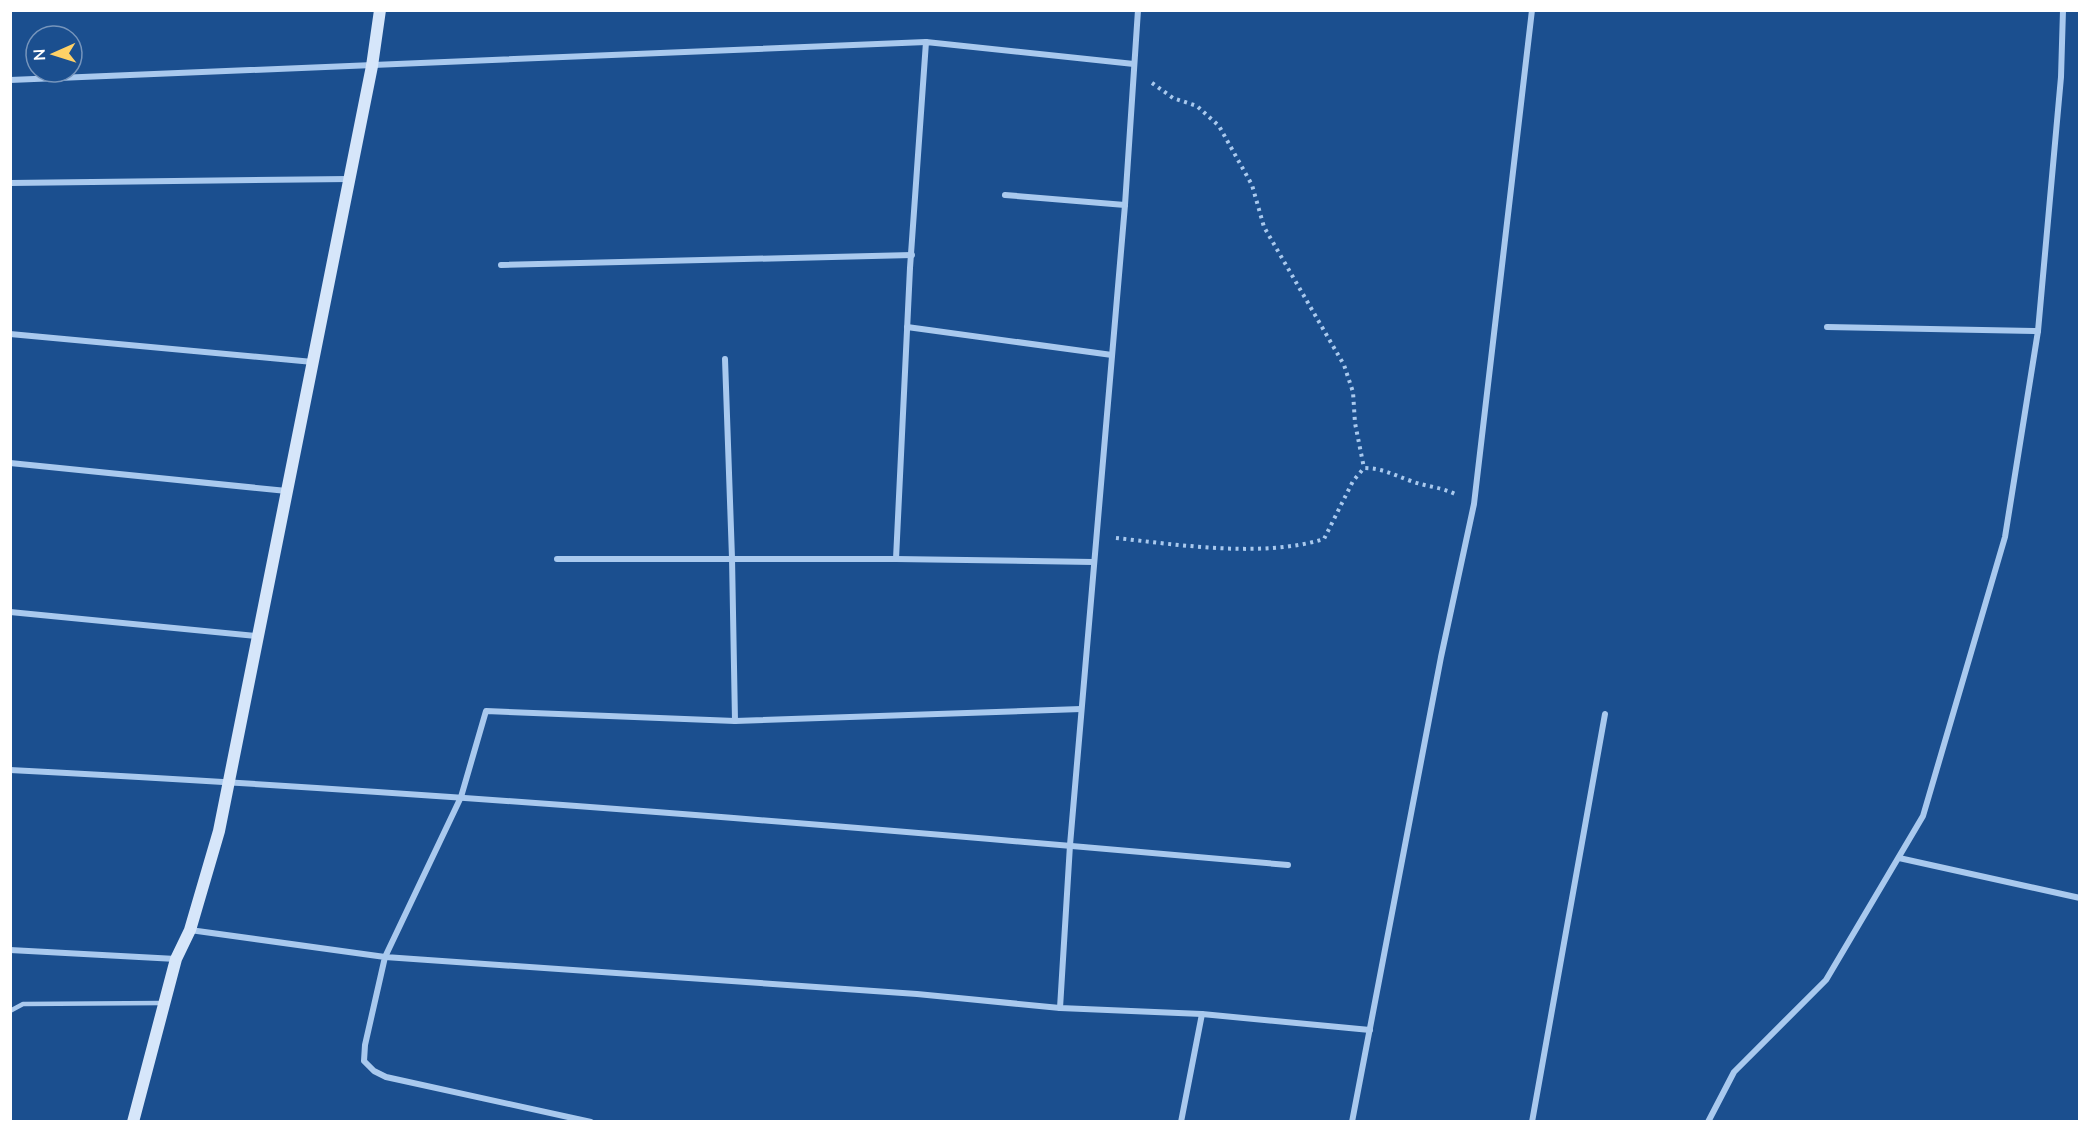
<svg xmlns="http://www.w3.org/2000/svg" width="2090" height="1132" viewBox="0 0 2090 1132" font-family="'Nunito Sans',sans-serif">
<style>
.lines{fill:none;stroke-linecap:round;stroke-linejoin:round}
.path{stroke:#a9c9ee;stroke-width:4;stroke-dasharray:3 4.5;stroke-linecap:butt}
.lane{stroke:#a9c9ee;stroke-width:4.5}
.street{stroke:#a9c9ee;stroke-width:6}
.secondary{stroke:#d6e6fa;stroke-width:12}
</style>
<rect width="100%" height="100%" fill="#1b4f8f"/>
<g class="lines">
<g class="path">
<path d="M 1152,83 L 1173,98 L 1197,106 L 1219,126 L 1252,185 L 1264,227 L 1344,365 L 1353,392 L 1355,423 L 1364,468"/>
<path d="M 1116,538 C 1181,545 1262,558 1324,539 L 1353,481 L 1364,468 C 1382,468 1394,475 1411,481 C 1427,487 1442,487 1457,495"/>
</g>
<path class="lane" d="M 10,1011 L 23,1004 L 162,1003"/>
<g class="street">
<path d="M 10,80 L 926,42"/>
<path d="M 10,183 L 349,179"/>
<path d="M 1005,195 L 1125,205"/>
<path d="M 501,265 L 912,255"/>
<path d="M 907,327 L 1112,355"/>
<path d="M 1827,327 L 2038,331"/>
<path d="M 10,334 L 313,362"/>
<path d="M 725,359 L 732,558 L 735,721"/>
<path d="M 10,463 L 287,491"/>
<path d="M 557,559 L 896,559 L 1093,562"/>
<path d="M 896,559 L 910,268 L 926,42 L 1134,64"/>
<path d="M 10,612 L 257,636"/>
<path d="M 1081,709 L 735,721 L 486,711 L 461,797 L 385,957 L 917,994 L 1060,1008 L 1202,1014 L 1370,1030"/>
<path d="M 10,770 C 437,792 863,827 1288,865"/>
<path d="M 1899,858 L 2080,898"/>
<path d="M 190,930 L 385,957 L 365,1045 L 364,1061 L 374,1071 L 386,1077 L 591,1122"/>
<path d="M 10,950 L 176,959"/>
<path d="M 1060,1008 L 1070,845 L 1125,205 L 1138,10"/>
<path d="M 1181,1122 L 1202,1014"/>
<path d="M 1352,1122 L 1441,657 L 1474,504 L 1532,10"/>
<path d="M 1532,1122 L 1605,714"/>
<path d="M 1708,1122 L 1734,1072 L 1826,980 L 1923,816 L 2005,537 L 2038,331 L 2061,77 L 2063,10"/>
</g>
<path class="secondary" d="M 133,1122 L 176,959 L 190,930 L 219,831 L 372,66 L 380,10"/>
</g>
<rect width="2090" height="1132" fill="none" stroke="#ffffff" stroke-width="24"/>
<g transform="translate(54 54) rotate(267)"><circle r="28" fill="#1b4f8f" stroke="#7695bc" stroke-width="1.5"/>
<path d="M0-4.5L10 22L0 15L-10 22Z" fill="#ffd166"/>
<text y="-9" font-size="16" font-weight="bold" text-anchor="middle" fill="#ffffff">N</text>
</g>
</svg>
